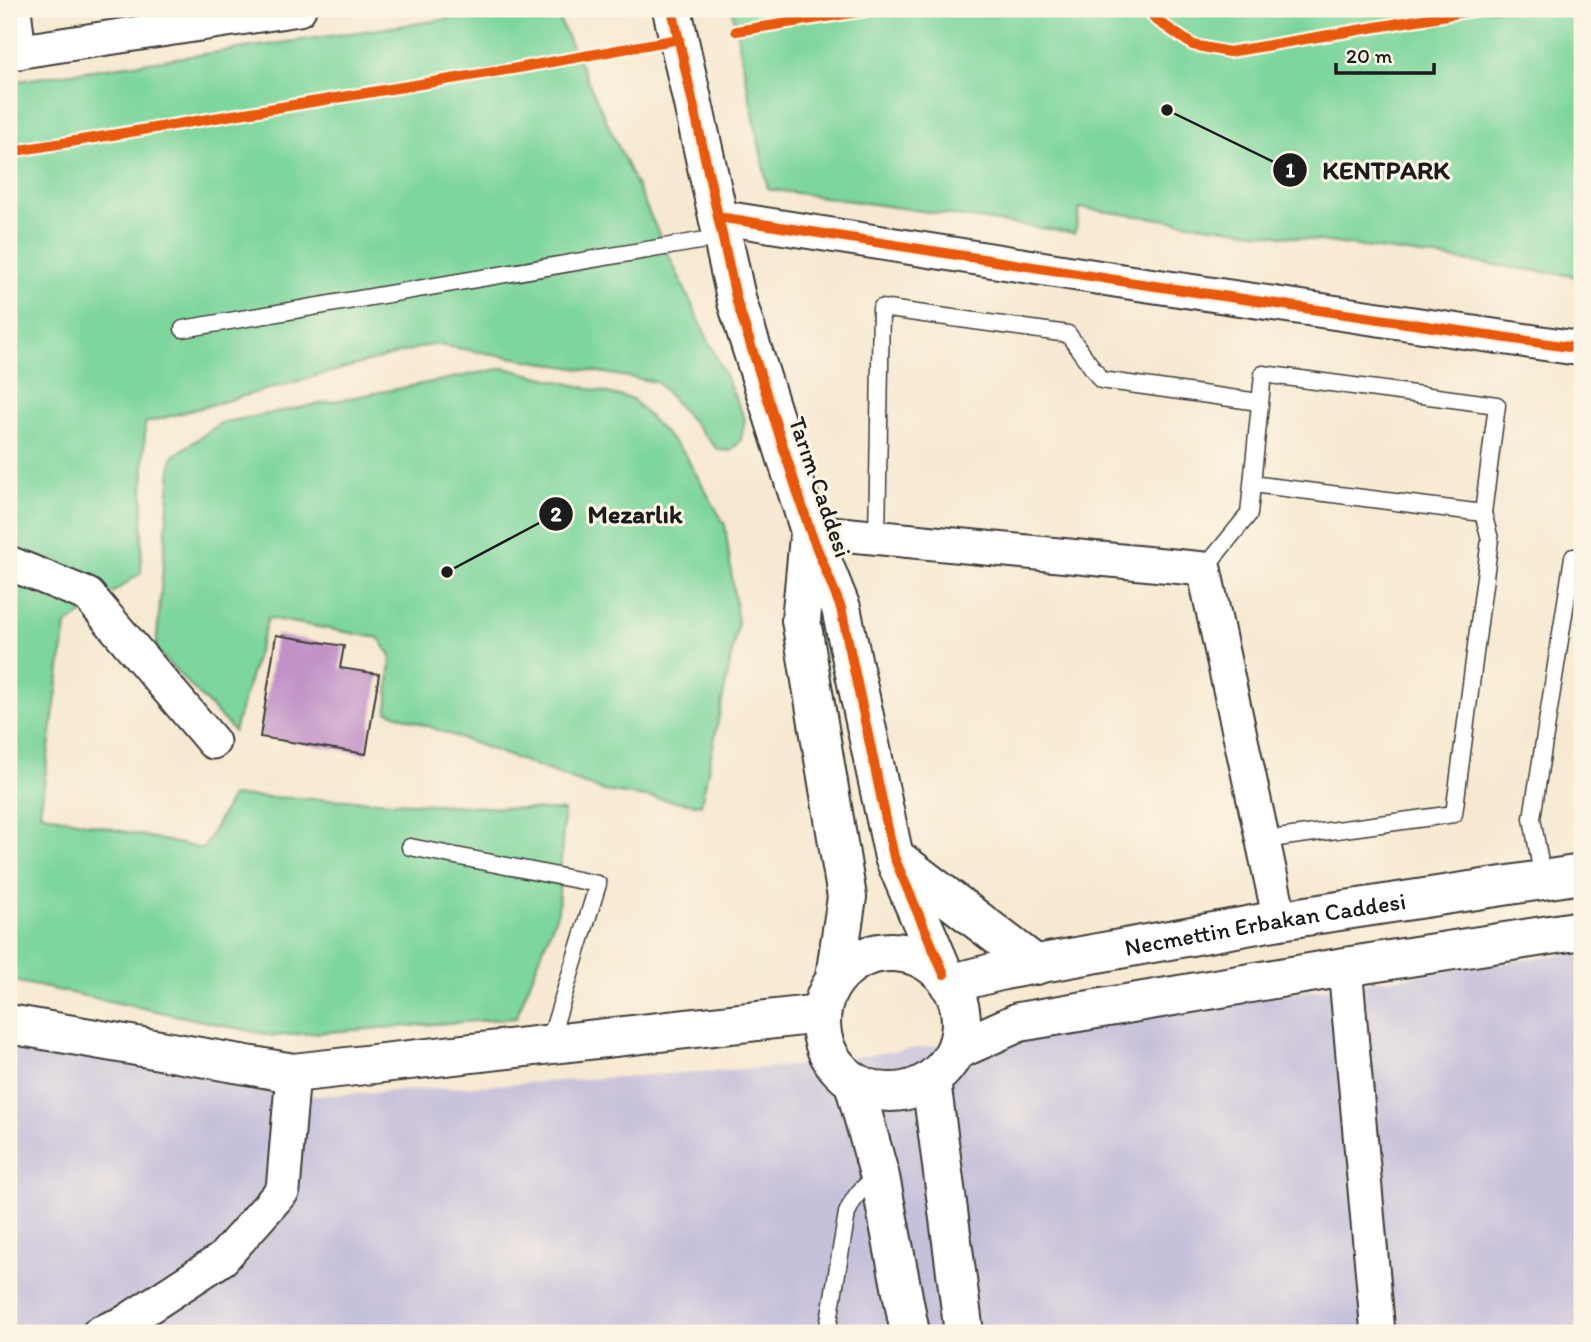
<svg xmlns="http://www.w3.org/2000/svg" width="1591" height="1342" viewBox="0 0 1591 1342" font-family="Itim,sans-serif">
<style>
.industrial{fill:#c6c0da}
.green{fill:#7dd69c;stroke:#4c795c;stroke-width:2}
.building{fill:#c191c7}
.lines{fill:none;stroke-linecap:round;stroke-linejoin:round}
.service-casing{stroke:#3d3b37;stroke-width:19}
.minor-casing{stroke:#3d3b37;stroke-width:37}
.tertiary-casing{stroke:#3d3b37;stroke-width:42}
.service{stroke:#fff;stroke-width:16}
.minor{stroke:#fff;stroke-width:33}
.tertiary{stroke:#fff;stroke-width:38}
.cycleway-casing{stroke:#fcf5e5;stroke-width:15}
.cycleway{stroke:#e8590c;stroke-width:10}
.labels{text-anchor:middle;stroke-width:6;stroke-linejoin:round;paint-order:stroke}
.street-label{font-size:24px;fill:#1c1c1c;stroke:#fcf5e5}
.leader{fill:none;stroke:#1c1c1c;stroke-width:2.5}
.callout-dot{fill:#1c1c1c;stroke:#fcf5e5;stroke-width:2.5}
.mark-label{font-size:21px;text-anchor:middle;font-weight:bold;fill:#fff}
.callout-label{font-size:26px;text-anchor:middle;font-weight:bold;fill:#1c1c1c;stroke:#fcf5e5;stroke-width:6;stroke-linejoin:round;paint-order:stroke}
</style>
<rect width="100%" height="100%" fill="#fcf5e5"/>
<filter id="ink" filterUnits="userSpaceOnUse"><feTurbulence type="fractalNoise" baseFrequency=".0143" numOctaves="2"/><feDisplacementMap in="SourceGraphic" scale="14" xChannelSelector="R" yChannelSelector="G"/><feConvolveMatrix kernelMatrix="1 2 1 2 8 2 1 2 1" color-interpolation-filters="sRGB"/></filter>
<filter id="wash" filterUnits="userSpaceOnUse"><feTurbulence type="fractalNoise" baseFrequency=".00686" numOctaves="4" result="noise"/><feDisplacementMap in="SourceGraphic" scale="28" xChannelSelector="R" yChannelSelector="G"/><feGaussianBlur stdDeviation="1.57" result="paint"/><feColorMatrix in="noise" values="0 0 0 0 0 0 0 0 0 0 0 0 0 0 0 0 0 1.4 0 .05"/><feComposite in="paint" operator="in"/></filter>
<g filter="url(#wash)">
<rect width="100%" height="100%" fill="#f7e9d1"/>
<path class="industrial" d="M 1582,951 L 1582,1333 L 9,1333 L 9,1038 L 317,1096 L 794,1066 Z"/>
<g class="green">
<path d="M 518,9 L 548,9 L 558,17 L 745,419 L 741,440 L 731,451 L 718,450 L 657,382 L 433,344 L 145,423 L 141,573 L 66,625 L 40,813 L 203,849 L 232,796 L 376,801 L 564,811 L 558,911 L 516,1018 L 274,1036 L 9,980 L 9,82 Z"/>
<path d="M 732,9 L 1582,9 L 1582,277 L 1080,208 L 1075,233 L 768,189 Z"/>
<path d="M 504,368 L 632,399 L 684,453 L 725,525 L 738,623 L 701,805 L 604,791 L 387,711 L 391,656 L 379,638 L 268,618 L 234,731 L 156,650 L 172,457 L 221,423 Z"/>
</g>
<g id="blocks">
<path class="building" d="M 276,635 L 344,646 L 340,668 L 379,674 L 366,754 L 260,737 Z"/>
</g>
</g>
<g filter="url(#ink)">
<use href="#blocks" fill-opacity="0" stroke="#3d3b37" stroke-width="2"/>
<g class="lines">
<g class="service-casing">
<g id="service">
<path d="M 183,329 L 723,237"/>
<path d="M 877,537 L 881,308 L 1068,334 L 1101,380 L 1259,402"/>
<path d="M 1204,569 L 1249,514 L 1263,374 L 1497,405 L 1483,513 L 1252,484"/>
<path d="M 1263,840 L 1454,814 L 1490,539 L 1483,513"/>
<path d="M 410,847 L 598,884 L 549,1043"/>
<path d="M 1543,880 L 1532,818 L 1573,557"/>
<path d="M 827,1333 L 847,1213 C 854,1197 862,1185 878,1178"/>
</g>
</g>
<g class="minor-casing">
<g id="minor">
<path d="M 14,9 L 19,52"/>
<path d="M 9,53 L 299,9"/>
<path d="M 718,217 L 1128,282 L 1582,349"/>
<path d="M 810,531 L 1204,569 L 1280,920"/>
<path d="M 9,563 L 88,595 L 213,742"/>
<path d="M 1345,967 L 1378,1333"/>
<path d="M 99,1333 L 124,1323 L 222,1259 L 283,1190 L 293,1073"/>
</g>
</g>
<g class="tertiary-casing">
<g id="tertiary">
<path d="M 672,9 L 737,302 L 810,531 L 841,608 L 894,857 L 944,974"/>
<path d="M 809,537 L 801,620 L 847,897 L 835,977"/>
<path d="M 896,858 L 1036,965"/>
<circle cx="891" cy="1022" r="70"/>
<path id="s1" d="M 949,984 L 1004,970 L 1280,920 L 1582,874"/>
<path d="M 9,1024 L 293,1073 L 820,1014"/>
<path d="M 957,1050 L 1019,1022 L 1345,967 L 1582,930"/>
<path d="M 931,1081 L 964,1333"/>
<path d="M 854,1083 L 880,1177 L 910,1333"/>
</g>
</g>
<use href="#service" class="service"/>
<use href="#minor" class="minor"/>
<use href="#tertiary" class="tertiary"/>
<g class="cycleway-casing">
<g id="cycleway">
<path d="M 672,9 L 737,302 L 810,531 L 841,608 L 894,857 L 944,974"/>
<path d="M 1147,9 L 1155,19 L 1193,45 L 1229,52 L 1482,9"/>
<path d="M 736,31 L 877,9"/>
<path d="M 9,152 L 518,68 L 679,39"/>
<path d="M 718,217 L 1128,282 L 1582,349"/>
</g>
</g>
<use href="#cycleway" class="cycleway"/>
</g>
</g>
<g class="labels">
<g class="street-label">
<text transform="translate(820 487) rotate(71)" y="8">Tarım Caddesi</text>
<text dy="8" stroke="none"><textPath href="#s1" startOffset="322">Necmettin Erbakan Caddesi</textPath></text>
</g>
</g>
<path class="leader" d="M1167 110L1290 170M447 572L556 514"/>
<g class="callout-dot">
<circle cx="1167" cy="110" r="7"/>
<circle cx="447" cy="572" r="7"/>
<circle cx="1290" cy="170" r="18"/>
<circle cx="556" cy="514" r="18"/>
</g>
<g class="mark-label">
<text x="1290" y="177">1</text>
<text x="556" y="521">2</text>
</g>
<g class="callout-label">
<text x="1386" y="179">KENTPARK</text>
<text x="635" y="523">Mezarlık</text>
</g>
<rect width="1591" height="1342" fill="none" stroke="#fcf5e5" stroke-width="35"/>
<path d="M1336 63v10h98v-10" fill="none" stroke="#1c1c1c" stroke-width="3.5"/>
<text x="1346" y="63" font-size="21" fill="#1c1c1c" stroke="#fcf5e5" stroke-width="5" paint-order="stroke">20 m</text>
</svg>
